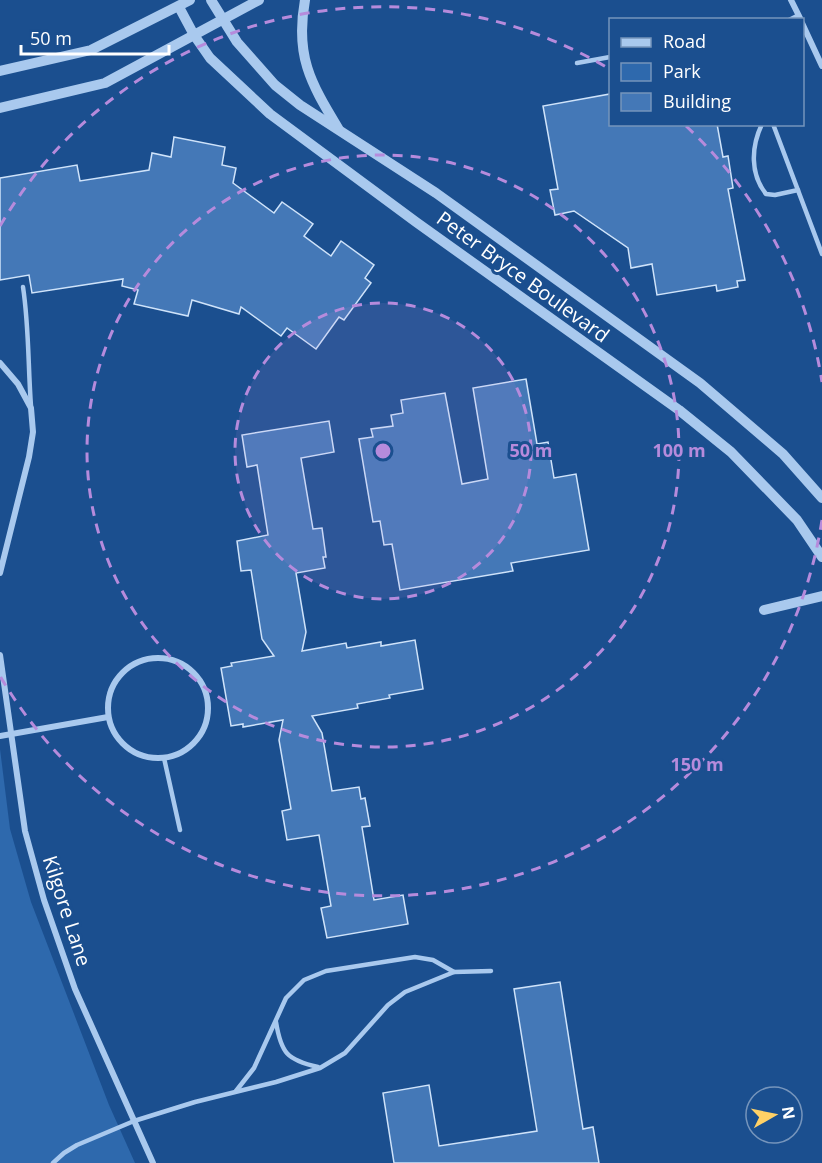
<svg xmlns="http://www.w3.org/2000/svg" width="822" height="1163" viewBox="0 0 822 1163" font-family="'Open Sans',sans-serif">
<style>
.green{fill:#2e69ad}
.building{fill:#4478b7;stroke:#cfe3fa;stroke-width:1.5}
.lines{fill:none;stroke-linecap:round;stroke-linejoin:round}
.service{stroke:#a9c9ee;stroke-width:4.5}
.minor{stroke:#a9c9ee;stroke-width:6}
.tertiary{stroke:#a9c9ee;stroke-width:10}
.ring{fill:none;stroke:#b68bdc;stroke-width:3;stroke-dasharray:10 8}
.labels{text-anchor:middle;stroke-width:6;stroke-linejoin:round;paint-order:stroke}
.street-label{font-size:20px;fill:#fff;stroke:#1b4f8f}
.centre{fill:#b68bdc;stroke:#1b4f8f;stroke-width:3}
.ring-label{font-size:18px;text-anchor:middle;font-weight:bold;fill:#b68bdc;stroke:#1b4f8f;stroke-width:6;stroke-linejoin:round;paint-order:stroke}
</style>
<rect width="100%" height="100%" fill="#1b4f8f"/>
<path class="green" d="M 0,749 L 10,829 L 31,902 L 109,1105 L 135,1163 L 0,1163 Z"/>
<g class="building">
<path d="M 610,94 L 610,124 L 717,124 L 723,157 L 728,156 L 733,188 L 728,189 L 745,280 L 737,281 L 738,287 L 717,291 L 716,285 L 657,295 L 652,264 L 631,268 L 628,248 L 574,211 L 555,215 L 550,190 L 558,189 L 543,106 Z"/>
<path d="M 174,137 L 225,147 L 222,165 L 236,168 L 233,183 L 274,213 L 282,202 L 313,224 L 304,236 L 331,256 L 341,241 L 374,265 L 365,278 L 371,283 L 344,320 L 339,317 L 316,349 L 287,328 L 281,336 L 241,307 L 239,314 L 192,300 L 188,316 L 134,304 L 138,290 L 122,286 L 123,279 L 32,293 L 29,275 L 0,280 L 0,178 L 77,165 L 80,181 L 149,170 L 152,153 L 171,157 Z"/>
<path d="M 526,379 L 537,444 L 548,442 L 554,478 L 576,474 L 589,550 L 511,563 L 513,571 L 400,590 L 392,544 L 384,545 L 380,521 L 373,522 L 359,439 L 373,437 L 371,429 L 393,426 L 391,415 L 403,413 L 401,400 L 445,393 L 462,484 L 488,479 L 473,388 Z"/>
<path d="M 329,421 L 334,452 L 301,458 L 313,529 L 322,528 L 326,557 L 323,557 L 325,568 L 296,573 L 306,632 L 302,651 L 346,643 L 347,648 L 381,642 L 381,646 L 415,640 L 423,689 L 389,695 L 390,698 L 357,704 L 358,708 L 312,716 L 322,733 L 332,791 L 359,787 L 361,799 L 365,798 L 370,826 L 362,827 L 374,900 L 403,895 L 408,924 L 327,938 L 321,908 L 331,906 L 319,835 L 287,840 L 282,811 L 291,809 L 279,740 L 283,720 L 243,727 L 243,724 L 231,726 L 221,668 L 232,666 L 231,663 L 274,656 L 262,639 L 251,570 L 241,571 L 237,541 L 268,535 L 257,465 L 247,467 L 242,435 Z"/>
<path d="M 560,982 L 583,1129 L 593,1127 L 599,1163 L 394,1163 L 383,1093 L 429,1085 L 439,1146 L 537,1131 L 514,989 Z"/>
</g>
<g class="lines">
<g class="service">
<path d="M 789,20 L 799,15"/>
<path d="M 577,63 L 610,57"/>
<path d="M 762,124 C 751,147 750,174 766,194 L 775,195 L 798,190"/>
<path d="M 773,124 L 822,254"/>
<path d="M 23,287 C 29,326 28,366 31,406"/>
<path d="M 164,758 L 180,830"/>
<path d="M 276,1022 C 281,1053 287,1060 318,1067"/>
<path d="M 236,1091 L 254,1068 L 286,998 L 304,980 L 326,971 L 415,957 L 433,960 L 454,972"/>
<path d="M 53,1163 L 64,1153 L 77,1145 L 134,1121 L 195,1102 L 276,1082 L 320,1068 L 345,1053 L 388,1005 L 405,992 L 454,972 L 491,971"/>
</g>
<g class="minor">
<path d="M 791,0 L 801,20"/>
<path d="M 802,23 L 822,66"/>
<path d="M 0,363 L 18,384 L 31,408 L 33,432 L 29,457 L 0,573"/>
<path d="M 0,655 L 25,831 L 44,900 L 75,989 L 153,1163"/>
<circle cx="158" cy="708" r="50"/>
<path d="M 0,736 L 108,717"/>
</g>
<g class="tertiary">
<path d="M 211,0 L 237,42 L 275,85 L 300,105 L 436,193 L 700,383 L 783,454 L 822,498"/>
<path d="M 305,0 C 295,55 310,82 338,128"/>
<path d="M 179,7 L 194,35 L 210,58 L 270,114 L 416,222 L 679,410 L 731,452 L 797,520 L 822,557"/>
<path d="M 0,71 L 91,50 L 190,0"/>
<path d="M 0,108 L 105,83 L 259,0"/>
<path d="M 764,610 L 822,596"/>
</g>
</g>
<circle cx="383" cy="451" r="148" fill="#b68bdc" fill-opacity=".12"/>
<g class="ring">
<circle cx="383" cy="451" r="148"/>
<circle cx="383" cy="451" r="296"/>
<path d="M822 520A444 444 0 0 1 0 676M0 226A444 444 0 0 1 608 68M686 126A444 444 0 0 1 822 382"/>
</g>
<g class="labels">
<g class="street-label">
<text transform="translate(523 277) rotate(36)" y="7">Peter Bryce Boulevard</text>
<text transform="translate(67 911) rotate(72)" y="7">Kilgore Lane</text>
</g>
</g>
<circle cx="383" cy="451" r="9" class="centre"/>
<g class="ring-label">
<text x="531" y="457">50 m</text>
<text x="679" y="457">100 m</text>
<text x="697" y="771">150 m</text>
</g>
<rect x="609" y="18" width="195" height="108" fill="#1b4f8f" stroke="#7695bc" stroke-width="1.5"/>
<rect x="621" y="38" width="30" height="9" fill="#a9c9ee" stroke="#7695bc" stroke-width="1.5"/>
<text x="663" y="48" font-size="18" fill="#ffffff">Road</text>
<rect x="621" y="63" width="30" height="18" fill="#2e69ad" stroke="#7695bc" stroke-width="1.5"/>
<text x="663" y="78" font-size="18" fill="#ffffff">Park</text>
<rect x="621" y="93" width="30" height="18" fill="#4478b7" stroke="#7695bc" stroke-width="1.5"/>
<text x="663" y="108" font-size="18" fill="#ffffff">Building</text>
<g transform="translate(774 1115) rotate(81)"><circle r="28" fill="#1b4f8f" stroke="#7695bc" stroke-width="1.5"/>
<path d="M0-4.5L10 22L0 15L-10 22Z" fill="#ffd166"/>
<text y="-9" font-size="16" font-weight="bold" text-anchor="middle" fill="#ffffff">N</text>
</g>
<path d="M21 45v9h148v-9" fill="none" stroke="#ffffff" stroke-width="3"/>
<text x="30" y="45" font-size="18" fill="#ffffff" stroke="#1b4f8f" stroke-width="4.5" paint-order="stroke">50 m</text>
</svg>
